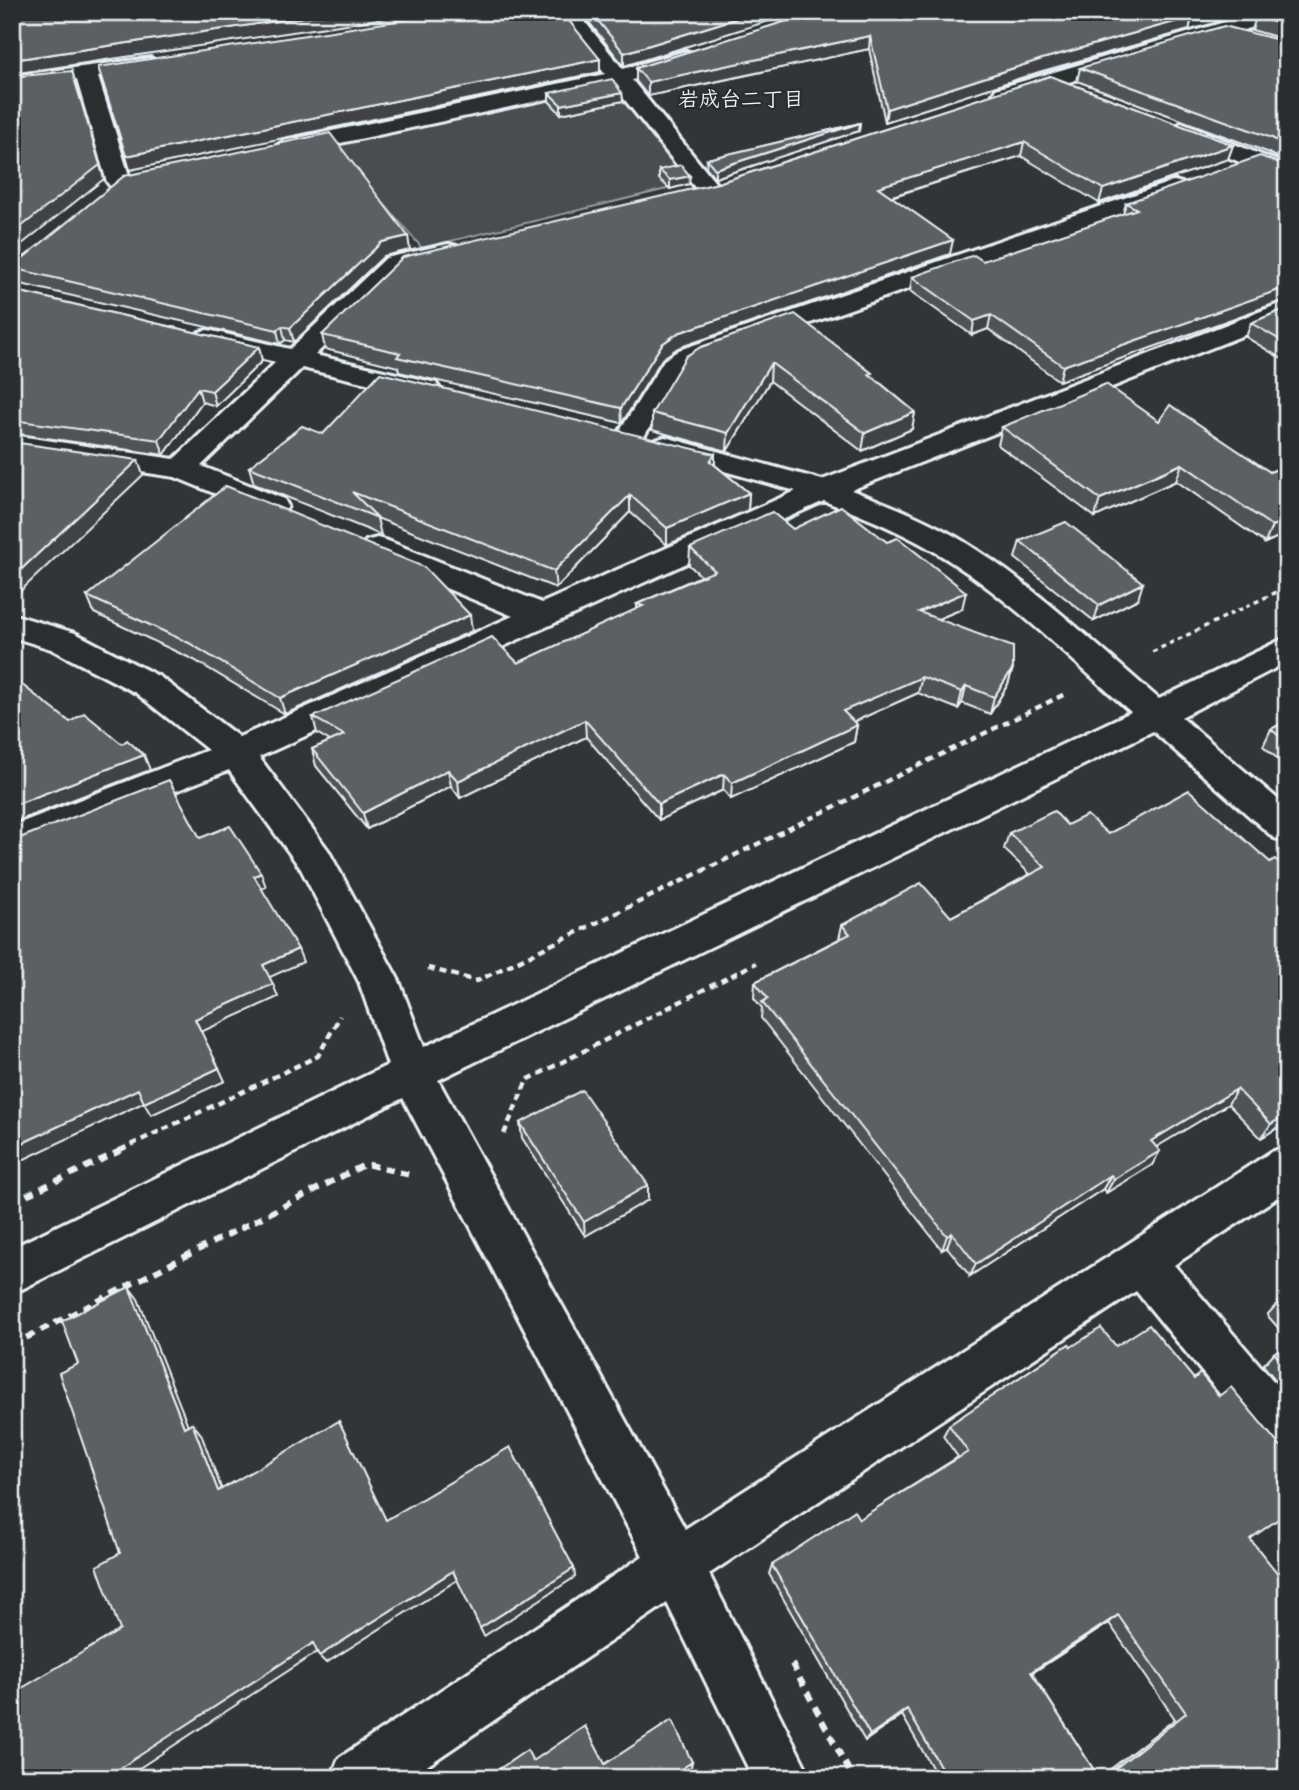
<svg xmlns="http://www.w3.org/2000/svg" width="1299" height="1790" viewBox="0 0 1299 1790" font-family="Sriracha,'Klee One',sans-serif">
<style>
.green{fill:#494d4f;stroke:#989fa4;stroke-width:2}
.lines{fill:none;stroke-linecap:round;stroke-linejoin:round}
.minor-casing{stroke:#e8f1f8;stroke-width:6}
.path-far2{stroke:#e8f1f8;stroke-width:3.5;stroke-dasharray:5 4.5;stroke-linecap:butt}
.path-far1{stroke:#e8f1f8;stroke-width:4.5;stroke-dasharray:7 5;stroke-linecap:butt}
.path{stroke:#e8f1f8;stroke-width:6;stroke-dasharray:9 7;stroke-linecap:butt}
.minor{fill:#2a2d2e;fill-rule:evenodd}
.wall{fill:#4f5355;stroke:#e8f1f8;stroke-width:2}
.shaded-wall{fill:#404345;stroke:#e8f1f8;stroke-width:2}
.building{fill:#5c6063;stroke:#e8f1f8;stroke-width:2}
.labels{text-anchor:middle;stroke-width:5;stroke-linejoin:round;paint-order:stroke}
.far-neighbourhood-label{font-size:21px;font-weight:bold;fill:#e8f1f8;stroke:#2a2d2e}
</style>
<rect width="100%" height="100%" fill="#323536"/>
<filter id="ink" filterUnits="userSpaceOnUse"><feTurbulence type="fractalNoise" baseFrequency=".0143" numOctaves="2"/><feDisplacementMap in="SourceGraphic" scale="14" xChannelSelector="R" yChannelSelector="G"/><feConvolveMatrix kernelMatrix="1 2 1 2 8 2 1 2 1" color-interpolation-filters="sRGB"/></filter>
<g filter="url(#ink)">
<path class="green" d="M 601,88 L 615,91 L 685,179 L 679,186 L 422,248 L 334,146 Z"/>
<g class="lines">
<g class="minor-casing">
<g id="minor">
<path d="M 556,12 L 577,12 L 623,69 L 686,51 L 693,53 L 696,57 L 693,61 L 632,80 L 717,185 L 721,190 L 717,195 L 701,195 L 613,85 L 284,155 L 273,148 L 284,141 L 605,74 Z"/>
<path d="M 1259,12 L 1287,12 L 1287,17 L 1012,99 L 1004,100 L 993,94 L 996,89 Z"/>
<path d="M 151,58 L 161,64 L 158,68 L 98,77 L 131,182 L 127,187 L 111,187 L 107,182 L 77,80 L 12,88 L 12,76 Z"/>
<path d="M 1181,123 L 1287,165 L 1287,181 L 1173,135 L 1170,130 Z"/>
<path d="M 1174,181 L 1182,183 L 1186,188 L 1182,193 L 699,362 L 684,371 L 640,443 L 630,446 L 620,443 L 616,437 L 664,360 L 679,350 Z"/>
<path d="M 448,244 L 457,246 L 460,251 L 457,256 L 404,269 L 315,355 L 436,383 L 440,389 L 436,395 L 426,397 L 302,368 L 201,466 L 284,499 L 288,506 L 284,513 L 273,515 L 262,513 L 175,477 L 12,453 L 12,435 L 174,459 L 276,362 L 199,344 L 195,338 L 199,332 L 208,330 L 290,349 L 386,258 Z"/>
<path d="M 1287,301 L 1287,318 L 851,490 C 889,504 928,520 963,541 C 1034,585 1096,645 1159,699 L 1287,637 L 1287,662 L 1181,717 L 1287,807 L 1287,842 L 1274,838 L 1153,731 L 438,1080 L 685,1529 L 1271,1152 L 1287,1146 L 1287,1191 L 1174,1265 L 1287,1397 L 1287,1461 L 1269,1454 L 1136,1291 L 709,1574 L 811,1778 L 753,1778 L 667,1603 L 409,1778 L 331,1778 L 339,1758 L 643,1556 L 403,1098 L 12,1294 L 12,1248 L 388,1065 L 359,982 L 301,869 L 229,770 L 12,855 L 12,826 L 208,750 L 136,693 L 51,649 L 12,637 L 12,614 L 75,633 L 160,677 L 239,737 L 513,616 L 366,555 L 361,548 L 366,541 L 377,538 L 388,541 L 542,603 L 796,491 L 655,452 L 650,446 L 655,440 L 665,437 L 822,480 ZM 824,501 C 861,515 898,530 932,550 C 1005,593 1067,656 1131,712 L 424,1047 L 399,981 L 328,850 L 259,757 Z"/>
</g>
</g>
<path class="path-far2" d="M 1152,652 L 1287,587"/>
<g class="path-far1">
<path d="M 428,968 L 477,981 L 1065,694"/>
<path d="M 504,1134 L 527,1080 L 756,963"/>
<path d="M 120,1150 L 318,1056 L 340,1016"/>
</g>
<g class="path">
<path d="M 12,1202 L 124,1149"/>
<path d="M 12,1345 L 366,1164 L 410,1175"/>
<path d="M 792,1664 L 853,1778"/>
</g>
<use href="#minor" class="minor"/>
</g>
<g class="wall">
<path d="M 581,12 L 797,12 L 624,66 Z"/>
<path d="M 816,12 L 1192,17 L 1189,30 L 1039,72 L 885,122 L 869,49 L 648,96 L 636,81 L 636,68 Z"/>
<path d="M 1192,12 L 1248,12 L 1220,20 Z"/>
<path d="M 1287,12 L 1287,40 L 1252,30 L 1256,17 Z"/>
<path d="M 1287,42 L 1287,162 L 1267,152 L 1077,81 L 1080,68 Z"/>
<path d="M 1050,76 L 1233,145 L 1228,159 L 1099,203 L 1021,156 L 891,197 L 950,254 L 678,348 L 662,359 L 622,423 L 399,372 L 398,367 L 325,349 L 322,335 L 718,183 Z"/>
<path d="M 549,93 L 622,93 L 623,101 L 561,114 L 549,101 Z"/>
<path d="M 860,123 L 859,131 L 715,178 L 706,167 L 707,159 Z"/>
<path d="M 1287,166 L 1287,299 L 1059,381 L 988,329 L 972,335 L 910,291 L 912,277 L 983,261 L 1123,214 L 1126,203 Z"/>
<path d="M 659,170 L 689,184 L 670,189 L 659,179 Z"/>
<path d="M 410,250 L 384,256 L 294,342 L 285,340 L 280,344 L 12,282 L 12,263 Z"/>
<path d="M 12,290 L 259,347 L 262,361 L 216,406 L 202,402 L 164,455 L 12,433 Z"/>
<path d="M 1287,308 L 1287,362 L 1246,337 L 1251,323 Z"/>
<path d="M 701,347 L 872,376 L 915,412 L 912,429 L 862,451 L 770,381 L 727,451 L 652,430 L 652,413 Z"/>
<path d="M 1159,421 L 1270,472 L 1287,465 L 1287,539 L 1284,541 L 1278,537 L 1265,543 L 1176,481 L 1095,517 L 998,445 L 1002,427 Z"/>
<path d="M 323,434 L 715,465 L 749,493 L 748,510 L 667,545 L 630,512 L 556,588 L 377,518 L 381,535 L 254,484 L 249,467 Z"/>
<path d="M 793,529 L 962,609 L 938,619 L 1013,668 L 1008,684 L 990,714 L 962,703 L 958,709 L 918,693 L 853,722 L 857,725 L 854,742 L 731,799 L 723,790 L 659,820 L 586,737 L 460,798 L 451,786 L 367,829 L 316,766 L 312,749 L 330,741 L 317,733 L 313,717 L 518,663 L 637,609 L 637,604 L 701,576 L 689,565 L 690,548 Z"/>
<path d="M 1020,541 L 1138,599 L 1094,621 L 1015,558 Z"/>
<path d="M 87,596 L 472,631 L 285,714 L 194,660 L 94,613 Z"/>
<path d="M 1287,721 L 1287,767 L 1263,746 L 1271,729 Z"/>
<path d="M 1067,825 L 1108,834 L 1270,862 L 1287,870 L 1287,1122 L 1261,1138 L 1228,1104 L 1156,1147 L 1152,1165 L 1106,1193 L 1103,1189 L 970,1276 L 947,1247 L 942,1250 L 761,1018 L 762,1008 L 754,998 L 755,982 L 839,939 L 842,925 L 951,917 L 1030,874 L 1004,849 L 1009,833 Z"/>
<path d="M 520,1123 L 648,1185 L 648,1200 L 585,1236 L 522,1138 Z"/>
<path d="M 1287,1297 L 1287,1338 L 1267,1315 L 1278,1303 Z"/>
<path d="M 1287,1344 L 1287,1394 L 1263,1365 L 1274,1353 Z"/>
<path d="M 1116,1346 L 1194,1379 L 1219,1396 L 1279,1445 L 1251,1539 L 1287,1778 L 1099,1778 L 1175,1719 L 1109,1623 L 1032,1673 L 1099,1778 L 938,1778 L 902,1715 L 865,1741 L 769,1574 L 772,1565 L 859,1519 L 958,1457 L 943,1436 L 949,1425 L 1071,1347 Z"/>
</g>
<g class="shaded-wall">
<path d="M 338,12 L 426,12 L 12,74 L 12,60 Z"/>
<path d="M 757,12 L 797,12 L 624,66 L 624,53 Z"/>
<path d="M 1222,12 L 1248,12 L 1220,20 Z"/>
<path d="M 1192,17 L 1189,30 L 1039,72 L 885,122 L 887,109 L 1042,59 Z"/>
<path d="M 870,36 L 869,49 L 648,96 L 648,82 Z"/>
<path d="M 600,59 L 600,72 L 130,170 L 126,156 Z"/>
<path d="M 72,71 L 104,179 L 12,252 L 12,234 Z"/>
<path d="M 622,93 L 623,101 L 561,114 L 561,105 Z"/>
<path d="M 860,123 L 859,131 L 715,178 L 715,169 Z"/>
<path d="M 1024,142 L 1021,156 L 876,201 L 878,187 Z"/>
<path d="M 1233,145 L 1228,159 L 1099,203 L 1103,189 Z"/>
<path d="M 690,176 L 689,184 L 670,189 L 670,180 Z"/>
<path d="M 408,236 L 410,250 L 384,256 L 294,342 L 290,328 L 382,242 Z"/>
<path d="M 953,240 L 950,254 L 678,348 L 662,359 L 622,423 L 621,408 L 662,344 L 678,333 Z"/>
<path d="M 1287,287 L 1287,299 L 1059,381 L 1063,366 Z"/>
<path d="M 991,315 L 988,329 L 972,335 L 974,321 Z"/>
<path d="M 282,326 L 285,340 L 280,344 L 277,330 Z"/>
<path d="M 259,347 L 262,361 L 216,406 L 212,391 Z"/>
<path d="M 771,363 L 770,381 L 727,451 L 728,433 Z"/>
<path d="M 198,388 L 202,402 L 164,455 L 159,440 Z"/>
<path d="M 915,412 L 912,429 L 862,451 L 865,433 Z"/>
<path d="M 715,454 L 715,471 L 710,461 Z"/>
<path d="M 138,460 L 143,475 L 12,599 L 12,578 Z"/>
<path d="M 1182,464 L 1176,481 L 1095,517 L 1100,499 Z"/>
<path d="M 749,493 L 748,510 L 667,545 L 667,528 Z"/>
<path d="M 630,495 L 630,512 L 556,588 L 554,571 Z"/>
<path d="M 1286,519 L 1278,537 L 1265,543 L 1272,526 Z"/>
<path d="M 1143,583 L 1138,599 L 1094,621 L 1099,605 Z"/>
<path d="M 966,592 L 962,609 L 916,628 L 919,612 Z"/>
<path d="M 470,615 L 472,631 L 285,714 L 280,698 Z"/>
<path d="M 1013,668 L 1008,684 L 990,714 L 994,697 Z"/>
<path d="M 922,677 L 918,693 L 840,728 L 843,711 Z"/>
<path d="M 966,686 L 962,703 L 958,709 L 962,692 Z"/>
<path d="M 585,720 L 586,737 L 460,798 L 458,781 Z"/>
<path d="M 857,725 L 854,742 L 731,799 L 732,783 Z"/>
<path d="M 144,755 L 150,770 L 12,823 L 12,806 Z"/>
<path d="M 448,770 L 451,786 L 367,829 L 363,813 Z"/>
<path d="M 724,774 L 723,790 L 659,820 L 659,804 Z"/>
<path d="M 261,873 L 266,887 L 259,890 L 254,876 Z"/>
<path d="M 298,949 L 303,962 L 268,978 L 263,965 Z"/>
<path d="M 273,984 L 278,997 L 201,1032 L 195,1019 Z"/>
<path d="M 219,1068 L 225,1081 L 151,1115 L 144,1103 Z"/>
<path d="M 138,1089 L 145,1102 L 12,1165 L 12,1148 Z"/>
<path d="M 1237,1089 L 1228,1104 L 1143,1155 L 1151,1141 Z"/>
<path d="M 1287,1114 L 1287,1122 L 1261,1138 L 1271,1124 Z"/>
<path d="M 1160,1151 L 1152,1165 L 1106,1193 L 1114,1179 Z"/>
<path d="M 1111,1175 L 1103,1189 L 970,1276 L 976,1264 Z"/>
<path d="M 648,1185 L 648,1200 L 585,1236 L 584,1222 Z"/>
<path d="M 952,1233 L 947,1247 L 942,1250 L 947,1236 Z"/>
<path d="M 129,1287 L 138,1299 L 193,1438 L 184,1427 Z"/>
<path d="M 192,1423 L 201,1434 L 226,1501 L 218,1491 Z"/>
<path d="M 574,1568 L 575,1577 L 484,1636 L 480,1628 Z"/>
<path d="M 453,1571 L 457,1580 L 326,1663 L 319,1656 Z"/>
<path d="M 1118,1615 L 1109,1623 L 1023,1679 L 1031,1672 Z"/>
<path d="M 313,1643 L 320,1650 L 124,1778 L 118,1777 L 97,1778 Z"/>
<path d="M 907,1709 L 902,1715 L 865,1741 L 870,1735 Z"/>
<path d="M 692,1762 L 691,1767 L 681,1774 L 681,1769 Z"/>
</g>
<g class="building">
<path d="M 12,12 L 338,12 L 12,60 Z"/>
<path d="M 455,12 L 562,12 L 600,59 L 126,156 L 98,67 Z"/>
<path d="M 591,12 L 757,12 L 624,53 Z"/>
<path d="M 816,12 L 1176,12 L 1192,17 L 1042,59 L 887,109 L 870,36 L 648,82 L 636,68 Z"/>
<path d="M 1273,12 L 1287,12 L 1287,26 L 1256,17 Z"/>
<path d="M 1224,26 L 1287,42 L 1287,146 L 1272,138 L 1080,68 Z"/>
<path d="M 72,71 L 100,165 L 12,234 L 12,77 Z"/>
<path d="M 1050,76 L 1233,145 L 1103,189 L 1024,142 L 878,187 L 953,240 L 678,333 L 662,344 L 621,408 L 397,357 L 400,353 L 322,335 L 403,257 L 718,183 Z"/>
<path d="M 612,79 L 622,93 L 561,105 L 549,93 Z"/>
<path d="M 860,123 L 715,169 L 707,159 Z"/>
<path d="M 330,133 L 408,236 L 382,242 L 290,328 L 282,326 L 277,330 L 12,268 L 12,263 L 18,262 L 124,176 Z"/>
<path d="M 1260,156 L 1287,166 L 1287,287 L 1063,366 L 991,315 L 974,321 L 912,277 L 974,255 L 983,261 L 1137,209 L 1126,203 Z"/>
<path d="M 681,165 L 690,176 L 670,180 L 659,170 Z"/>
<path d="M 12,290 L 259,347 L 212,391 L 198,388 L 159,440 L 12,420 Z"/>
<path d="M 1287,308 L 1287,344 L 1251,323 Z"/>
<path d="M 795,314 L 872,373 L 869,374 L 915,412 L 865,433 L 771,363 L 728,433 L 652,413 L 686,356 L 701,347 Z"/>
<path d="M 380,373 L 715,454 L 710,461 L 749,493 L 667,528 L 630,495 L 554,571 L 352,492 L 378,518 L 249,467 L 302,426 L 323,434 Z"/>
<path d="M 1106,384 L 1159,421 L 1170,405 L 1270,472 L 1287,465 L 1287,520 L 1286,519 L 1272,526 L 1182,464 L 1100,499 L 1002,427 Z"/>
<path d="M 12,442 L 138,460 L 12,578 Z"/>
<path d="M 226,486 L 424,567 L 470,615 L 280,698 L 189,643 L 87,596 Z"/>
<path d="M 841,506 L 887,542 L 898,538 L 966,592 L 919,612 L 1013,647 L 1013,668 L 994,697 L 966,686 L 962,692 L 922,677 L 843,711 L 857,725 L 732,783 L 724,774 L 659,804 L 585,720 L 458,781 L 448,770 L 363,813 L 312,749 L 344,735 L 313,717 L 492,637 L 518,663 L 643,606 L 637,604 L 715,571 L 690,548 L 772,512 L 793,529 Z"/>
<path d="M 1066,522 L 1143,583 L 1099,605 L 1020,541 Z"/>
<path d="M 12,677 L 70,722 L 84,713 L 122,744 L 127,740 L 144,755 L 12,806 Z"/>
<path d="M 1287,721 L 1287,743 L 1271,729 Z"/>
<path d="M 169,780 L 200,838 L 230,826 L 261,873 L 254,876 L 298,949 L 263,965 L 273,984 L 195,1019 L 219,1068 L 144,1103 L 138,1089 L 12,1148 L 12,841 Z"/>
<path d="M 1189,790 L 1270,862 L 1275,859 L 1287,870 L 1287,1114 L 1271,1124 L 1237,1089 L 1151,1141 L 1160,1151 L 1114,1179 L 1111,1175 L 976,1264 L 952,1233 L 947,1236 L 762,1002 L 768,999 L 755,982 L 850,934 L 842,925 L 921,883 L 951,917 L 1045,867 L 1009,833 L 1054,811 L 1067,825 L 1087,815 L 1108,834 Z"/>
<path d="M 582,1090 L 648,1185 L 584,1222 L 520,1123 Z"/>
<path d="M 129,1287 L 184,1427 L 192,1423 L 218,1491 L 339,1421 L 386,1520 L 510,1447 L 574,1568 L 480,1628 L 453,1571 L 319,1656 L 313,1643 L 111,1774 L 110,1770 L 97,1778 L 12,1778 L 12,1694 L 120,1630 L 97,1566 L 120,1553 L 59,1373 L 78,1364 L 62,1321 Z"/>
<path d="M 1287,1297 L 1287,1313 L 1278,1303 Z"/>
<path d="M 1149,1325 L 1194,1379 L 1200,1373 L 1219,1396 L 1231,1387 L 1279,1445 L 1287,1448 L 1287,1513 L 1250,1539 L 1287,1585 L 1287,1778 L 1103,1778 L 1186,1713 L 1118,1615 L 1031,1672 L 1099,1778 L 947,1778 L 907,1709 L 870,1735 L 772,1565 L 854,1511 L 859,1519 L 968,1452 L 949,1425 L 1069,1344 L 1071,1347 L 1101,1328 L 1116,1346 Z"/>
<path d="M 1287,1344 L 1287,1368 L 1274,1353 Z"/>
<path d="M 672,1720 L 692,1762 L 681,1769 L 686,1778 L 486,1778 L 527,1750 L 533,1761 L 585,1726 L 605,1764 Z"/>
<path d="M 469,1769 L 473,1778 L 456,1778 Z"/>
</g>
</g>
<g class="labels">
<g class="far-neighbourhood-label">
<text x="741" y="106">岩成台二丁目</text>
</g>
</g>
<rect width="1299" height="1790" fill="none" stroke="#2a2d2e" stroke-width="42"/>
<rect x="21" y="21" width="1257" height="1748" fill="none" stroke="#e8f1f8" stroke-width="2.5" filter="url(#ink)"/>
</svg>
